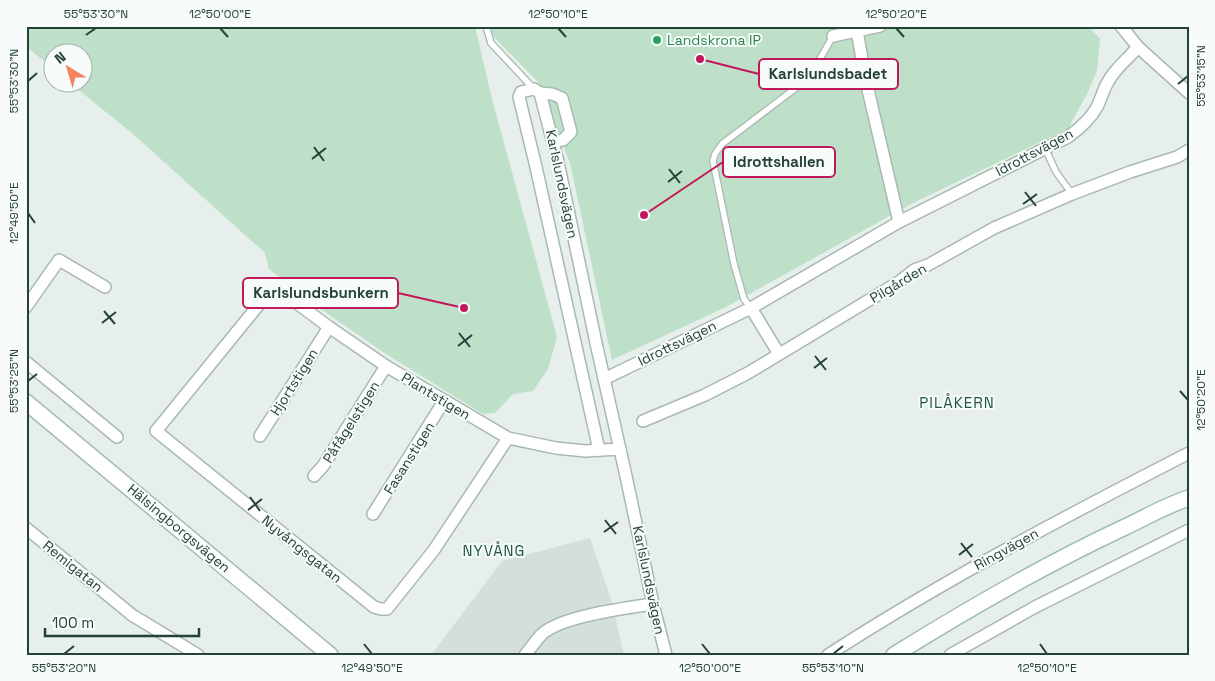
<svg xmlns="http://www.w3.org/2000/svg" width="1215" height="681" viewBox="0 0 1215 681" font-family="'Space Grotesk',sans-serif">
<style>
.built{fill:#d4dfda}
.green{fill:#bfe0c8}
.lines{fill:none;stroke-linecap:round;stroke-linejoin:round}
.lane-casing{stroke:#a8b8b2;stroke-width:8}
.street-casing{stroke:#a8b8b2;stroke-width:14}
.secondary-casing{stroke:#a4bbb3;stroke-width:18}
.lane{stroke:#fff;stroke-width:5.5}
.street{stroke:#fff;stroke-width:11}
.secondary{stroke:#fff;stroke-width:15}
.ticks{fill:none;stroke:#24423a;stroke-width:2}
.leisure-dot{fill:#2e9e5b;stroke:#f7fbf9;stroke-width:2}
.labels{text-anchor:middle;stroke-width:4;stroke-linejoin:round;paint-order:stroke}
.leisure-label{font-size:14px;fill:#27864d;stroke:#f7fbf9;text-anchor:start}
.street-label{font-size:14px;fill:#24423a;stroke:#f7fbf9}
.neighbourhood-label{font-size:15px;letter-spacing:1px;fill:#1f5548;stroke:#f7fbf9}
.leader{fill:none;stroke:#c2185b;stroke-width:2}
.callout-dot{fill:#c2185b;stroke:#f7fbf9;stroke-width:2}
.callout{fill:#f7fbf9;stroke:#c2185b;stroke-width:2}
.callout-label{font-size:15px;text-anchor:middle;font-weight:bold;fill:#24423a}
.neatline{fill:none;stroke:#24423a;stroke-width:2}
.ticks-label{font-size:12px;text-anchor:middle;fill:#24423a}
</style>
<rect width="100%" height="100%" fill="#e6efeb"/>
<path class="built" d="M 590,538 L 612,602 L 624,655 L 431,655 L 502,561 Z"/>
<g class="green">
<path d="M 26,26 L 475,26 L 492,99 L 557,337 L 548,369 L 533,391 L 513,394 L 495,413 L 483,414 L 386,354 L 332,317 L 269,269 L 265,253 L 133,134 L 70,83 L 82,82 L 82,52 L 52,52 L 52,68 L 26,46 Z"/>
<path d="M 489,26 L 1088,26 L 1100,39 L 1097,70 L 1088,92 L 1068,129 L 913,203 L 728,306 L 612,360 L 570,163 L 538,82 L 493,36 Z"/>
</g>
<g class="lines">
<g class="lane-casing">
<g id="lane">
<path d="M 486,26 L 491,43 L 534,89"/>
<path d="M 1045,148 L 1056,172 L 1072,194"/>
<path d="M 751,308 L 744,299 L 734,264 L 713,161 L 715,154 L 722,144 L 809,78 L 833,36"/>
</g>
</g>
<g class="street-casing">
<g id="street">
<path d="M 1121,26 L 1138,47 L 1189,93"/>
<path d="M 857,31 L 866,81 L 899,222"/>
<path d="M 833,36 L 880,26"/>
<path d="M 540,93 L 552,94 L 562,98 L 571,132 L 563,140 L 554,142"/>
<path d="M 26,307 L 59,260 L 105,287"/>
<path d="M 751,308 L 779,354"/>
<path d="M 26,362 L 117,437"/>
<path d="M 604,379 L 751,308 L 899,222 L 1068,137 C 1079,129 1090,120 1097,107 C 1101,99 1103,90 1108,82 C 1115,68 1128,59 1138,47"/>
<path d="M 643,421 L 705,395 L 748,373 L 899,282 L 914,270 L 928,265 L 994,228 L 1072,194 L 1130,172 L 1177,157 L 1189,150"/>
<path d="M 260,436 L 329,327"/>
<path d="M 508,438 L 434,550 L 387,609 L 381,609 L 374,607 L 156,431 L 274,286 L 329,327 L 386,366 L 508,438 L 556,448 L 585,451 L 620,449"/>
<path d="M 599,450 L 536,167 L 519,97 L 521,92 L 534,89 L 540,93 L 558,162 L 596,343 L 626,476 L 653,604 L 666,655"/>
<path d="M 314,476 L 323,466 L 386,366"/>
<path d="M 373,514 L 444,401"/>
<path d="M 26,528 L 132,615 L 198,655"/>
<path d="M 525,655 C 531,648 536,640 542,634 C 562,616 626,608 653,604"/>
<path d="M 828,655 C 944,580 1066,516 1189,453"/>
<path d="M 950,655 L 1035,607 L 1189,530"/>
</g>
</g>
<g class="secondary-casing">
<g id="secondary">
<path d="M 26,402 L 330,655"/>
<path d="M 894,655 C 968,609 1044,565 1123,528 C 1145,518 1166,505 1189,498"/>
</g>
</g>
<use href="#lane" class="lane"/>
<use href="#street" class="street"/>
<use href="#secondary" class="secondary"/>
</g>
<path class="ticks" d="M 220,28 L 228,37M 558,28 L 566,37M 896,28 L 904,37M 86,35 L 96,28M 28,81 L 37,73M 1178,84 L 1188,76M 314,147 L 324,161M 312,159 L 326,148M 669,169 L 680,183M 668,182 L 682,171M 1025,192 L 1036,206M 1023,204 L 1037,194M 28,213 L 35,223M 104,311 L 115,324M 102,323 L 116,312M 459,333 L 470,347M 458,346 L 472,335M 815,356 L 826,370M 814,368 L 827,358M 28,381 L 37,374M 1180,391 L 1188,400M 250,497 L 260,511M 248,510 L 262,499M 605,520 L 616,534M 604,532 L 618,522M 961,543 L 972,557M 959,555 L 973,544M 364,644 L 372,654M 702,644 L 710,654M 1040,644 L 1047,654M 64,654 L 74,646M 833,654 L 843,646"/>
<circle class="leisure-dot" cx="657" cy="40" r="5"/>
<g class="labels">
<g class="leisure-label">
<text x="667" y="45">Landskrona IP</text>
</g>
<g class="street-label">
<text transform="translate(1034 152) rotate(-28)" y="5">Idrottsvägen</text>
<text transform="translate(562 184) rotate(78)" y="5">Karlslundsvägen</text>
<text transform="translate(898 283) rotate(-31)" y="5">Pilgården</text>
<text transform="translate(677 343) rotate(-26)" y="5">Idrottsvägen</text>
<text transform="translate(294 382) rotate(-58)" y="5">Hjortstigen</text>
<text transform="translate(436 396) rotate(31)" y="5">Plantstigen</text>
<text transform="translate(351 422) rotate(-58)" y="5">Påfågelstigen</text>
<text transform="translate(409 458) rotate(-58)" y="5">Fasanstigen</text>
<text transform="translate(179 528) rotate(40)" y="5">Hälsingborgsvägen</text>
<text transform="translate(302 549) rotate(39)" y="5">Nyvångsgatan</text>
<text transform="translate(1006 549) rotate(-29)" y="5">Ringvägen</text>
<text transform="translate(73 566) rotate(39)" y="5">Remigatan</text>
<text transform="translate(649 580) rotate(78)" y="5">Karlslundsvägen</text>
</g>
<g class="neighbourhood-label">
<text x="957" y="408">PILÅKERN</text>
<text x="494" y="556">NYVÅNG</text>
</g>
</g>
<path class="leader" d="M700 59L759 74M644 215L723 162M464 308L398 293"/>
<g class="callout-dot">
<circle cx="700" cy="59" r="5"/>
<circle cx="644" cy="215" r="5"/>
<circle cx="464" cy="308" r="5"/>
</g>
<g class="callout">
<rect x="759" y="59" width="139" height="30" rx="5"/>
<rect x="723" y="147" width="112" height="30" rx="5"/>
<rect x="243" y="278" width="155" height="30" rx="5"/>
</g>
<g class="callout-label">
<text x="828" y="79">Karlslundsbadet</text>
<text x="779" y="167">Idrottshallen</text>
<text x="321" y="298">Karlslundsbunkern</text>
</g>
<rect width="1215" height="681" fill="none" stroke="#f7fbf9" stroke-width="55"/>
<g transform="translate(68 68) rotate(322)"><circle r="24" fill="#f7fbf9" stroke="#a3b1ad"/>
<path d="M0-4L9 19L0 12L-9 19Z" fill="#f4845f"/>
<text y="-8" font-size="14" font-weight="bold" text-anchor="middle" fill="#24423a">N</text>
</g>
<path d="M45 628v8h154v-8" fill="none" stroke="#24423a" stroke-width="2.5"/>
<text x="52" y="628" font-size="15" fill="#24423a" stroke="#f7fbf9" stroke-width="4" paint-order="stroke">100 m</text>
<rect x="28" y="28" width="1160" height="626" class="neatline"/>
<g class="ticks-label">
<text x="96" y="18">55°53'30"N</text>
<text x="220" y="18">12°50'00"E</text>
<text x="558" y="18">12°50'10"E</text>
<text x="896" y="18">12°50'20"E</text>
<text transform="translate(1201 76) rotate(-90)" y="4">55°53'15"N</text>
<text transform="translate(14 81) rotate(-90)" y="4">55°53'30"N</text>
<text transform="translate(14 213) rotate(-90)" y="4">12°49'50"E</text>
<text transform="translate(14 381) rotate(-90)" y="4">55°53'25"N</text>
<text transform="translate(1201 400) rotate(-90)" y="4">12°50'20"E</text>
<text x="64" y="672">55°53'20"N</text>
<text x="372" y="672">12°49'50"E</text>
<text x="710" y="672">12°50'00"E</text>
<text x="833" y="672">55°53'10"N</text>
<text x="1047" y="672">12°50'10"E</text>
</g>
</svg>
